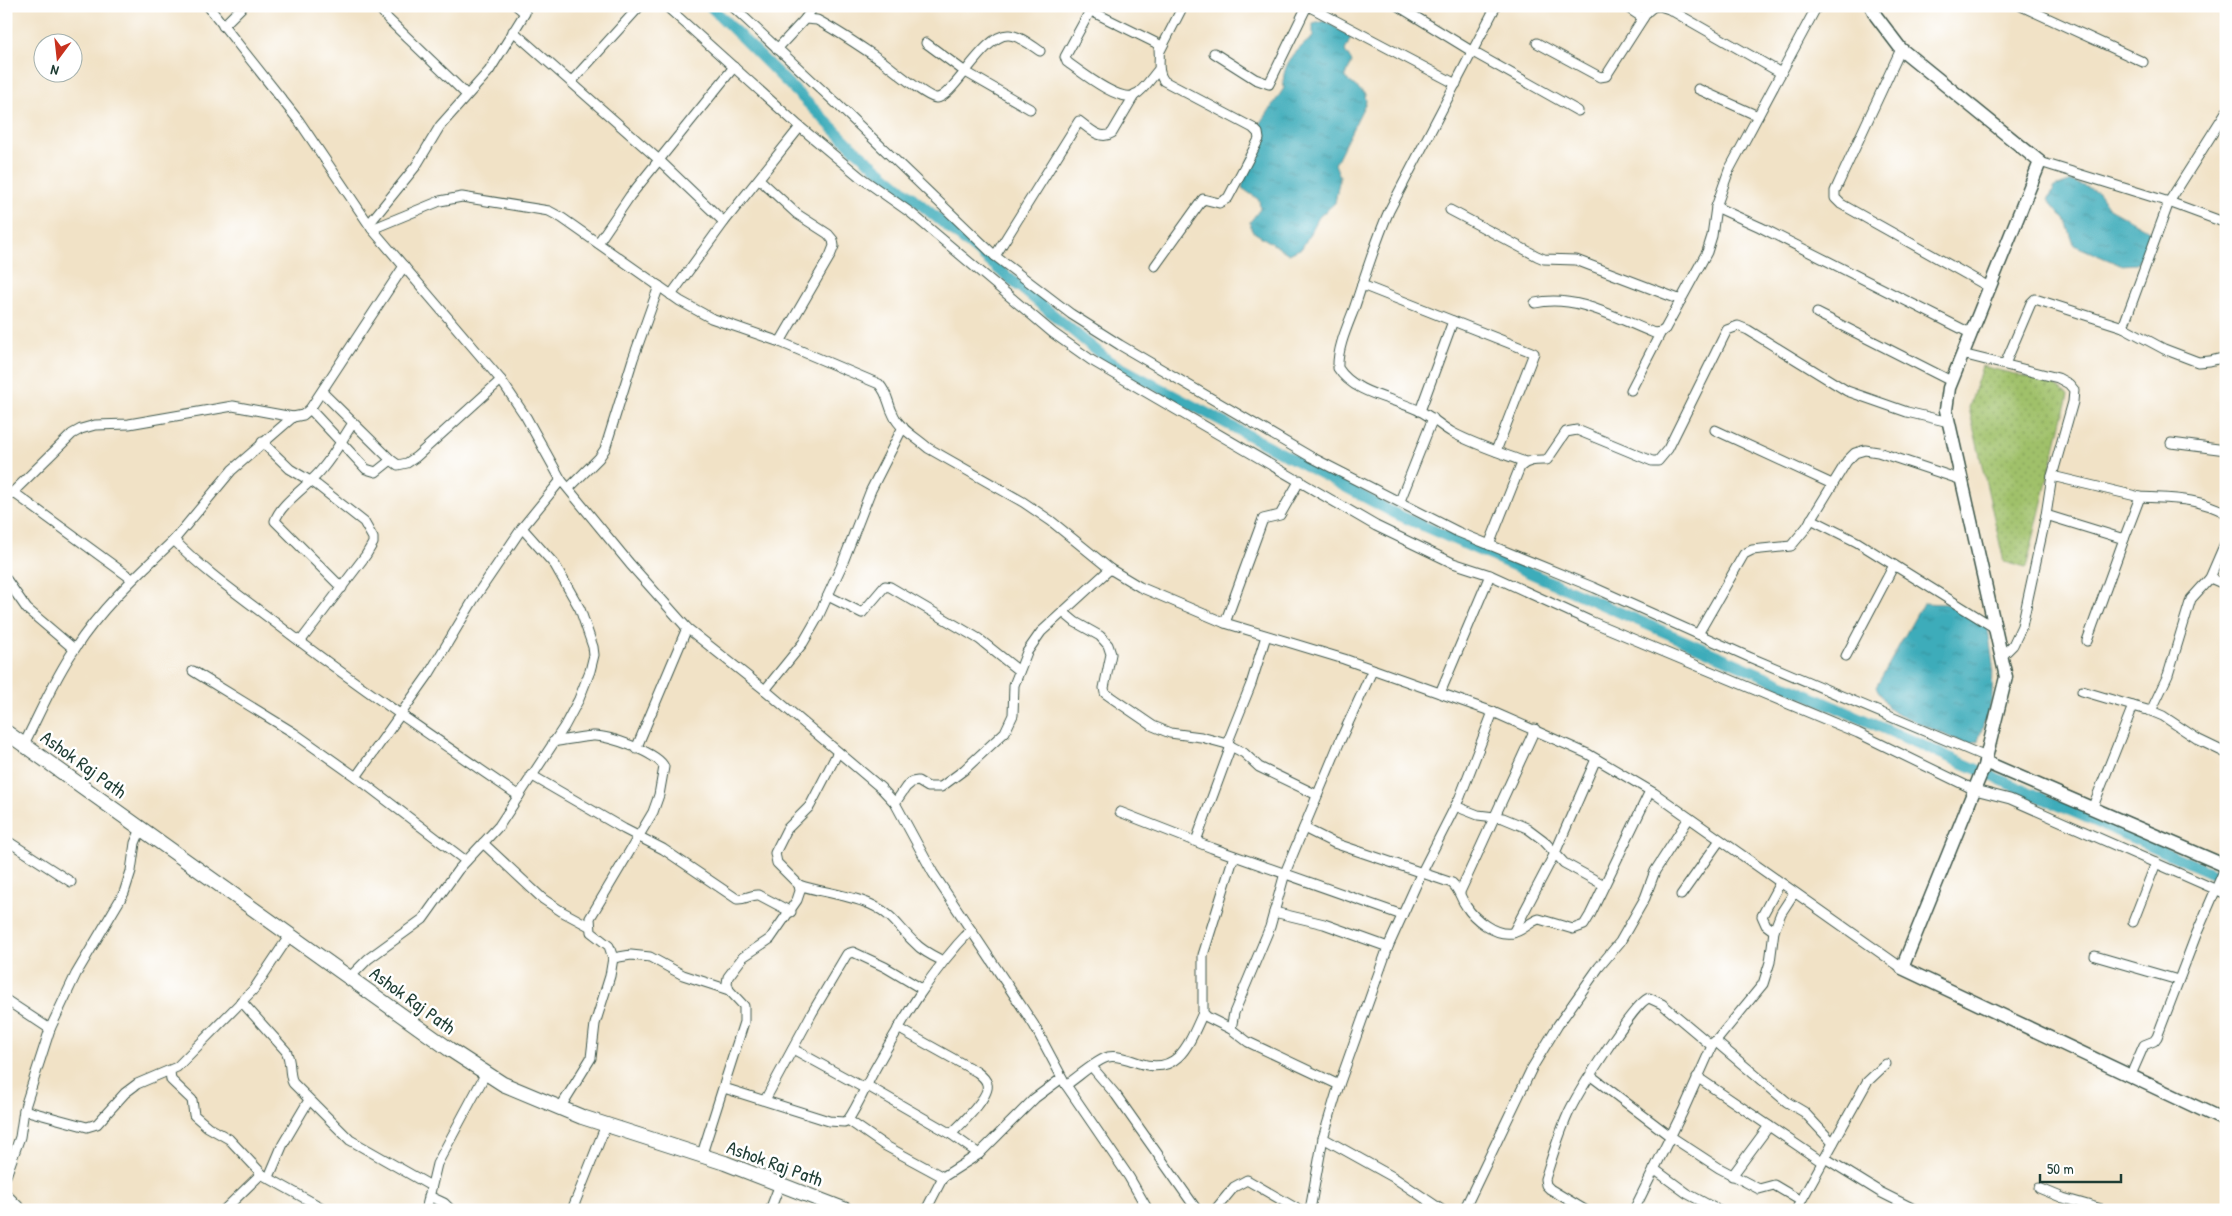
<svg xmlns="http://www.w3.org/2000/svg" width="2232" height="1216" viewBox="0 0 2232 1216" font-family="'Patrick Hand',sans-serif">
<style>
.grass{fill:url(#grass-dots);stroke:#607f4f}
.water{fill:url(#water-ripples);stroke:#2e7477}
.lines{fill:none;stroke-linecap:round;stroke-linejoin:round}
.canal{stroke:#3dacba;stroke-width:11}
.street-casing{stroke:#3e564a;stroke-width:11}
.secondary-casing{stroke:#3e564a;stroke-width:15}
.primary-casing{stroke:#3e564a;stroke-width:16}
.street{stroke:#fff;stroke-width:9}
.secondary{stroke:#fff;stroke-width:12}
.primary{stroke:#fff;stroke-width:14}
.labels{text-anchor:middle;stroke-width:5;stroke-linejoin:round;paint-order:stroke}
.street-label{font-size:19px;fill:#1f3d34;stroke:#fff}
</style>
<defs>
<pattern id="grass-dots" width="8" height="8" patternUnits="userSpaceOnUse" patternTransform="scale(1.25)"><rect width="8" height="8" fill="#a0c16a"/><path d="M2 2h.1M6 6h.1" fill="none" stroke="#829e58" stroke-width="1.8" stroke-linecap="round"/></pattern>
<pattern id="water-ripples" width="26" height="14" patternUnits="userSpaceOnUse" patternTransform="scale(1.25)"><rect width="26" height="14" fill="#3dacba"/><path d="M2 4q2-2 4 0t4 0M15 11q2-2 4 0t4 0" fill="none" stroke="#338d98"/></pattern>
</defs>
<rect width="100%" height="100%" fill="#fff"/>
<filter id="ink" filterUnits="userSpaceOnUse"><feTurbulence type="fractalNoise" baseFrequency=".02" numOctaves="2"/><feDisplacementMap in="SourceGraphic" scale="10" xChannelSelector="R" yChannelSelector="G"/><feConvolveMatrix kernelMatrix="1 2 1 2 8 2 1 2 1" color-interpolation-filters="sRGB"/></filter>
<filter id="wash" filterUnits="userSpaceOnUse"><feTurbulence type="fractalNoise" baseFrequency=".0096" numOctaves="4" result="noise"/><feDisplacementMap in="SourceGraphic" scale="20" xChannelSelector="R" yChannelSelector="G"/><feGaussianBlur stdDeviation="1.12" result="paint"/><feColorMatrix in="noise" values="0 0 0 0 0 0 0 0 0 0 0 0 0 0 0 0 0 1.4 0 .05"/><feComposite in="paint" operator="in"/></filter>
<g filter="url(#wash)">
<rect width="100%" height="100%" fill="#f1e2c6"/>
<path class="grass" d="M 1982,366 L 2051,383 L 2068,395 L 2026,568 L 2004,562 L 1969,408 Z"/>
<g class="water">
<path d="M 1325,21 L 1351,37 L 1345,51 L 1352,62 L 1345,78 L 1365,94 L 1366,102 L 1335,164 L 1340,177 L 1335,203 L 1319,217 L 1302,248 L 1289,254 L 1252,231 L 1250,222 L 1260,209 L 1259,200 L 1242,188 L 1248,160 L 1265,136 L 1259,126 L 1284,88 C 1280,65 1296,50 1313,37 L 1313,24 Z"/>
<path d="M 2072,181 L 2098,192 L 2109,208 L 2152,232 L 2137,264 L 2120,265 L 2074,245 L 2066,221 L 2048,200 L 2055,187 Z"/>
<path d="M 1923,603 L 1947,604 L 1988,628 L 1993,665 L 1992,699 L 1978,741 L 1965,744 L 1890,710 L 1876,687 Z"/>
</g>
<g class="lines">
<path class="canal" d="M 710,6 L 854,149 L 1109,361 L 1396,514 L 2226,879"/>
</g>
</g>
<g filter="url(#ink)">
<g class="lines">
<g class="street-casing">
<g id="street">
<path d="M 208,6 L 299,121 L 372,229 L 501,380 L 526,417 L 561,480 L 630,564 L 687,628 L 765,690 L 881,788 L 895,803 L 933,873 L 1034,1025 L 1066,1085 L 1129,1177 L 1148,1210"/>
<path d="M 378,6 L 388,19 L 467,95"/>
<path d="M 666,6 L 800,127 L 860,177 L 911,213 L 1053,333 L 1091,360 L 1376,526 L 1453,563 L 1490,575 L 1590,621 L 1858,733 L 1975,790 L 2010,799 L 2226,894"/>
<path d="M 732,6 L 839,106 L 995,256 L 1071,314 L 1120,345 L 1311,457 L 1458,532 L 1595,588 L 1749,657 L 1986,757"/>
<path d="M 1081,6 L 1158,44 C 1162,57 1155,69 1164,81 L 1253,128 L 1258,133 L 1259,139 L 1228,198 L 1219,203 L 1203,199 L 1155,266"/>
<path d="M 1308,6 L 1456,84"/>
<path d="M 1398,6 L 1473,52 L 1578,111"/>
<path d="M 1496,6 L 1389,211 C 1375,243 1365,276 1354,309 C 1347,327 1337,349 1338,368 C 1355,395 1395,398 1422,412 C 1433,418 1442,427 1453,433 C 1476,445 1501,453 1525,462"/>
<path d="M 1625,6 L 1643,18"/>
<path d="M 1660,6 L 1669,9 L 1781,73"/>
<path d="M 2021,6 L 2143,62"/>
<path d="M 1090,11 L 1065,57 L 1067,62 C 1080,71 1119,103 1135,95 C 1144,90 1152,77 1159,69"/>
<path d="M 805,19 L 814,6"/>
<path d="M 223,26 L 243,6"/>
<path d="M 513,31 L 658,159 L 724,222"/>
<path d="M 926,43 L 964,71 L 1030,109"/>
<path d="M 1537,43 L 1600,77 L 1606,76 L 1647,12 L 1653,7 L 1658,6"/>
<path d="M 777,49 L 805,19 L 817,20 C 840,32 861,47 882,61 C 892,68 926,97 936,98 C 953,99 984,33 1009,35 C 1020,36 1031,45 1040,51"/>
<path d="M 1901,49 L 1840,180 L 1835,191 L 1835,198 L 1841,204 L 1989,287"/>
<path d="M 1160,51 L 1183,6"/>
<path d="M 1214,53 L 1255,79 L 1269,84 L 1307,6"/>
<path d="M 571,82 L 640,6"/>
<path d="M 1698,89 L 1758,116"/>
<path d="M 2040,162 L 2169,202 L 2226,223"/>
<path d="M 759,179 L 797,214 L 828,234 L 833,240 L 834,246 L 830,256 L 780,342"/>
<path d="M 1716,207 L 1760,227 L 1970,333"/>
<path d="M 1450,210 L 1537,256 L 1544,259 L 1576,260 L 1681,300"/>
<path d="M 369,224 L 416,166 L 440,126 L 489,71 L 525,13 L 517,6"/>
<path d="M 372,229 L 440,201 L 462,197 L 549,211 L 562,218 L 680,301 L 711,318 L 780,342 L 879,384 C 889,395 887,403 894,416 C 900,429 917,438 928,448 L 1023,502 L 1051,521 L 1110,569 L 1140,587 L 1225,623 L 1344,659 L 1493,712 L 1588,754 L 1654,793 L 1902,968"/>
<path d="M 598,243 L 630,196 L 734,67"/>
<path d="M 995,256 L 1079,121 C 1089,128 1100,141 1112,133 L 1135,94"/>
<path d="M 404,266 L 310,409 L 303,415 L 293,417 L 232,470 L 174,540 C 205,572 242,597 277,624 C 356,685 437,740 519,796"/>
<path d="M 1362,285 L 1534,353 L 1496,451"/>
<path d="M 671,295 L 724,222 L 800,127"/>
<path d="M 1535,303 C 1576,294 1616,318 1654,333 L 1661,332 L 1665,329 L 1707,252 L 1712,236 L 1716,207 L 1729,170 L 1817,6"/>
<path d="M 1817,313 L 1951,381"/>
<path d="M 2123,327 L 2169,202 L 2226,112"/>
<path d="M 1962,354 L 2058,378 L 2069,384 L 2074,390 L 2073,402 L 2052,476 L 2046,515"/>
<path d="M 2005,364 L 2031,303 L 2035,299 L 2123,327 L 2164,349 L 2198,362 L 2210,361 L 2226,357"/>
<path d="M 1631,390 L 1661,332"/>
<path d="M 323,393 L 391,460 L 398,465 L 407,463 L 416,457 L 501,380"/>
<path d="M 310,409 L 366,469 L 376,472 L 391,460"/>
<path d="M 1420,411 L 1453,321"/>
<path d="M 1715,430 L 1832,484"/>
<path d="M 262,442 L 290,469 L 317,485 L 364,522 L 373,538 L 373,543 L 366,555 L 300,642"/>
<path d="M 2171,443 L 2226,450"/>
<path d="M 2052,476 L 2140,497 L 2124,539"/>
<path d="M 569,488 L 599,458 L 605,449 L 633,359 L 659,286"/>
<path d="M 13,492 L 132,579"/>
<path d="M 6,497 L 13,492 L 72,434 L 81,429 L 95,425 L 129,424 L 233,406 L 293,417"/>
<path d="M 2140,497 C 2172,499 2196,497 2226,513"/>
<path d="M 1400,501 L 1433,418"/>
<path d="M 1811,519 L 1857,542 L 1995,628"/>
<path d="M 1489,545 L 1520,467 C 1528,459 1537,460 1547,460 L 1566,432 L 1577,430 L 1652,461 L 1658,461 L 1668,449 L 1727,330 L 1738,326 L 1748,330 L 1847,391 L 1907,412 L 1949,422"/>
<path d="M 2210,578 L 2226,585"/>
<path d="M 6,579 L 27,609 L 74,649"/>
<path d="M 342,588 L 275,521 C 280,503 310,485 322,469 C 334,455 343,438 353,423"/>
<path d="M 828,596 L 862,613 L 885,586 L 890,587 L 979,639 L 1019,671"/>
<path d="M 1063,612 L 1075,622 L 1100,636 L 1108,645 L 1111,654 L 1104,688 L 1105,693 L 1112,698 L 1153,726 L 1170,733 L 1201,737 L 1227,744 L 1244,753 L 1259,767 L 1317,795"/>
<path d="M 1225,623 L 1263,519 L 1280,515 L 1300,480"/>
<path d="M 1698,634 L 1744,554 L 1752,550 L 1791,546 L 1806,528 L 1847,461 L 1855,453 L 1865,450 L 1878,452 L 1962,480"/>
<path d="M 1846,656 L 1894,565"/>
<path d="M 2002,656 L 2013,645 L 2022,626 L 2046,515 L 2124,539 L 2087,641"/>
<path d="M 193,671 L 294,733 L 356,777"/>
<path d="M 765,690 L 803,643 L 818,617 L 841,567 L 871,490 L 903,427"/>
<path d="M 2082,691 L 2133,706"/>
<path d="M 1440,693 L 1490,575"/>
<path d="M 2151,711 L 2163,716 L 2199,740 L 2226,753"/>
<path d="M 553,742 C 566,740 580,737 593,736 C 607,735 659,753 664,767 L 659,795 L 653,812 L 590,918 L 591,932 L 609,946 L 613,958 L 610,976 L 595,1024 L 591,1058 L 560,1108"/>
<path d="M 24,744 C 40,713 54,679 74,650 C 101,608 138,574 174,540"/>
<path d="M 1227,744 L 1251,684 L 1266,636"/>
<path d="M 636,749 L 687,628"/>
<path d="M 531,775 L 624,829 L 663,849 L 737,899 C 745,900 751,894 759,895 L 791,912"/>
<path d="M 895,803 L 906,787 L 912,782 L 918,781 L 928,787 L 941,787 L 964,770 L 1005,732 L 1013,715 L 1014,685 L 1027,652 L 1041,632 L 1110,569"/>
<path d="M 1455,806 L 1478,815 L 1503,818 L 1527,828 L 1543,840 L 1564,863 L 1604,885"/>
<path d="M 2092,809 L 2133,706 L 2151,711 L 2168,675 L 2191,599 L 2210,578 L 2226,541"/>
<path d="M 1120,812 L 1212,848 L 1402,915"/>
<path d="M 1304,828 L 1334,843 L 1452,883 C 1460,890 1460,898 1466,906 C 1474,919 1495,936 1512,933 C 1522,932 1529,922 1539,919 L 1573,929 L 1584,925 L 1590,915 L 1650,791"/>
<path d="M 6,840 L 71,882"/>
<path d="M 1196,841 L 1231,746"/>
<path d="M 483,843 L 543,899 L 561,911 L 589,926"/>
<path d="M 1234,856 L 1203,955 L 1203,1013 L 1207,1017 L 1231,1029 L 1248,1042 L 1339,1085"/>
<path d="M 466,861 L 356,777 L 429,674 L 474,599 L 522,528 L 561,480"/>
<path d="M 799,885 C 823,893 852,895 874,906 C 892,914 900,929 914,942 C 922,951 933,956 943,961"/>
<path d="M 1460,892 L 1535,729"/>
<path d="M 1681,895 L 1720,840"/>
<path d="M 1274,912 L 1324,924 L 1388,947"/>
<path d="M 2133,922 L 2156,863"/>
<path d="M 1774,931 L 1766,925 L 1762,916 L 1780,883"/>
<path d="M 1513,933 L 1555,853 L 1596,759"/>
<path d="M 2095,956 L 2178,980"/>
<path d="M 613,958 L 631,955 L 650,957 L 683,975 L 729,990"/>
<path d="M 349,978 L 368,959 L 423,919 L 458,870 L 499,826 L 564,727 L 579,699 L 590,671 L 594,655 L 593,647 L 580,609 L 555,565 L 522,528"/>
<path d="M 6,1000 L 50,1029"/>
<path d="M 241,1001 L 286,1051 C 292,1062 288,1072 293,1083 L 350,1140 L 431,1186"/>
<path d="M 898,1028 L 977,1072 C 981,1075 986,1079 987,1084 C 991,1096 960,1125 951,1134"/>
<path d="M 1231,1029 L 1234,1013 L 1270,927 L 1285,873 L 1340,741 L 1373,669"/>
<path d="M 1715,1041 L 1787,1102 L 1804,1112 L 1833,1143"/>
<path d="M 793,1049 L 864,1088"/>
<path d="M 1092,1067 L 1116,1095 L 1197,1210"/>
<path d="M 170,1071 L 171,1080 L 192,1100 L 194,1115 L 208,1127 L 229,1139 L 263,1175"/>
<path d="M 1591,1076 L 1670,1136 L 1719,1168 L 1759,1189 L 1774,1185 L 1801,1201"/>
<path d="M 1697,1077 L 1822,1162"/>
<path d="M 2130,1077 L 2144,1045 L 2154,1041 L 2157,1037 L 2196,935 L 2226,866"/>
<path d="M 866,1085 L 951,1134 L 979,1154"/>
<path d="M 1066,1085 C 1077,1078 1096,1060 1108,1057 C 1118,1055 1130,1060 1139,1063 C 1179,1076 1189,1043 1203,1013"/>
<path d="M 724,1088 L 829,1121 L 844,1122 L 848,1120 C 859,1104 866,1085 875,1069 C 903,1019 931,971 971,930"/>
<path d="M 765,1100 L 812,1013 L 847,954 L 853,952 L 885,967 L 922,989"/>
<path d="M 24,1110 L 87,1127 L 97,1124 L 125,1093 L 137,1084 L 177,1067 L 254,989 L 290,935"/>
<path d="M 848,1120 L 884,1145 L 943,1177"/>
<path d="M 1323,1138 L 1393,1177 L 1442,1210"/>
<path d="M 701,1157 L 744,1022 L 744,1006 L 729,990 L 727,983 L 728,977 L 743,957 L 770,939 L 797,900 L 800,891 L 799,885 L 777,863 L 775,853 L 787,829 L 810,806 L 838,752"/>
<path d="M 1825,1158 L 1880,1192 L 1916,1210"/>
<path d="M 1654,1169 L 1688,1194 L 1718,1210"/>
<path d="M 6,1176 L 20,1137 L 24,1110 L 50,1029 L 76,974 L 124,893 L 131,871 L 135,843 L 141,829"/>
<path d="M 1732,1176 L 1769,1126"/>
<path d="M 269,1177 L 283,1144 L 309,1100"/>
<path d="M 2039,1188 L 2063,1198 L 2105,1210"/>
<path d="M 6,1194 L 22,1210"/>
<path d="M 429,1196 L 444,1203 L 451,1210"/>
<path d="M 224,1210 L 259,1176 L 263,1175 L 326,1210"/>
<path d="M 426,1210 L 437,1164 L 486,1073"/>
<path d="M 572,1210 L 606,1125"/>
<path d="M 770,1210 L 780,1184"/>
<path d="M 926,1210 L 943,1177 L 979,1154 L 1035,1098 L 1062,1078"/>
<path d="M 1215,1210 L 1234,1187 L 1247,1180 L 1299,1210"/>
<path d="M 1310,1210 L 1323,1138 L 1339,1085 L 1388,947 L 1421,874 L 1460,797 L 1493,712"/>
<path d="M 1464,1210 L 1532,1068 L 1558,1025 L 1599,967 L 1620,942 L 1645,898 L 1655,871 L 1689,818"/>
<path d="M 1585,1210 L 1550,1189 L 1546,1185 L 1545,1179 C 1552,1157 1559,1134 1568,1114 C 1576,1096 1634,1002 1649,998 L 1662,1004 L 1712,1046"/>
<path d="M 1634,1210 L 1683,1111 L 1712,1046 L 1763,984 L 1770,962 L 1774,931 L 1781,913 L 1794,893"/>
<path d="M 1796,1210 L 1867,1082 L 1886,1064"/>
</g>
</g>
<g class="secondary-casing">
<g id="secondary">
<path d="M 1871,6 L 1876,16 L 1901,49 L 2040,162 L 1949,388 L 1946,410 L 2006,677 L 1984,766 L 1902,968 L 2226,1121"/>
<path d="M 1985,762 L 2226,866"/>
</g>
</g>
<g class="primary-casing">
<path id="primary" d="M 6,732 L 449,1049 L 503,1084 L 582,1117 L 725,1163 L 846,1210"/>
</g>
<use href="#street" class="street"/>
<use href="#secondary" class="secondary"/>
<use href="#primary" class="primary"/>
</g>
</g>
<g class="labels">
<g class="street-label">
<text transform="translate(84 764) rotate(36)" y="7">Ashok Raj Path</text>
<text transform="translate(413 1000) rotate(36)" y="7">Ashok Raj Path</text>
<text transform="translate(775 1163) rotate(20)" y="7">Ashok Raj Path</text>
</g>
</g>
<rect width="2232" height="1216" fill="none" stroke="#fff" stroke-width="25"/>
<g transform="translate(58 58) rotate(195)"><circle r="24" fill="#ffffff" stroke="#a5b1ae"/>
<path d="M0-4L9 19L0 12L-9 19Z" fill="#c8321e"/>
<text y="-8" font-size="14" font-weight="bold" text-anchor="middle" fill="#1f3d34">N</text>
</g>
<path d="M2040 1174v8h81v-8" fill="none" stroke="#1f3d34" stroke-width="2.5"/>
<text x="2047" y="1174" font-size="15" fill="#1f3d34" stroke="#ffffff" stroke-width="4" paint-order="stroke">50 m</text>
</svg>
